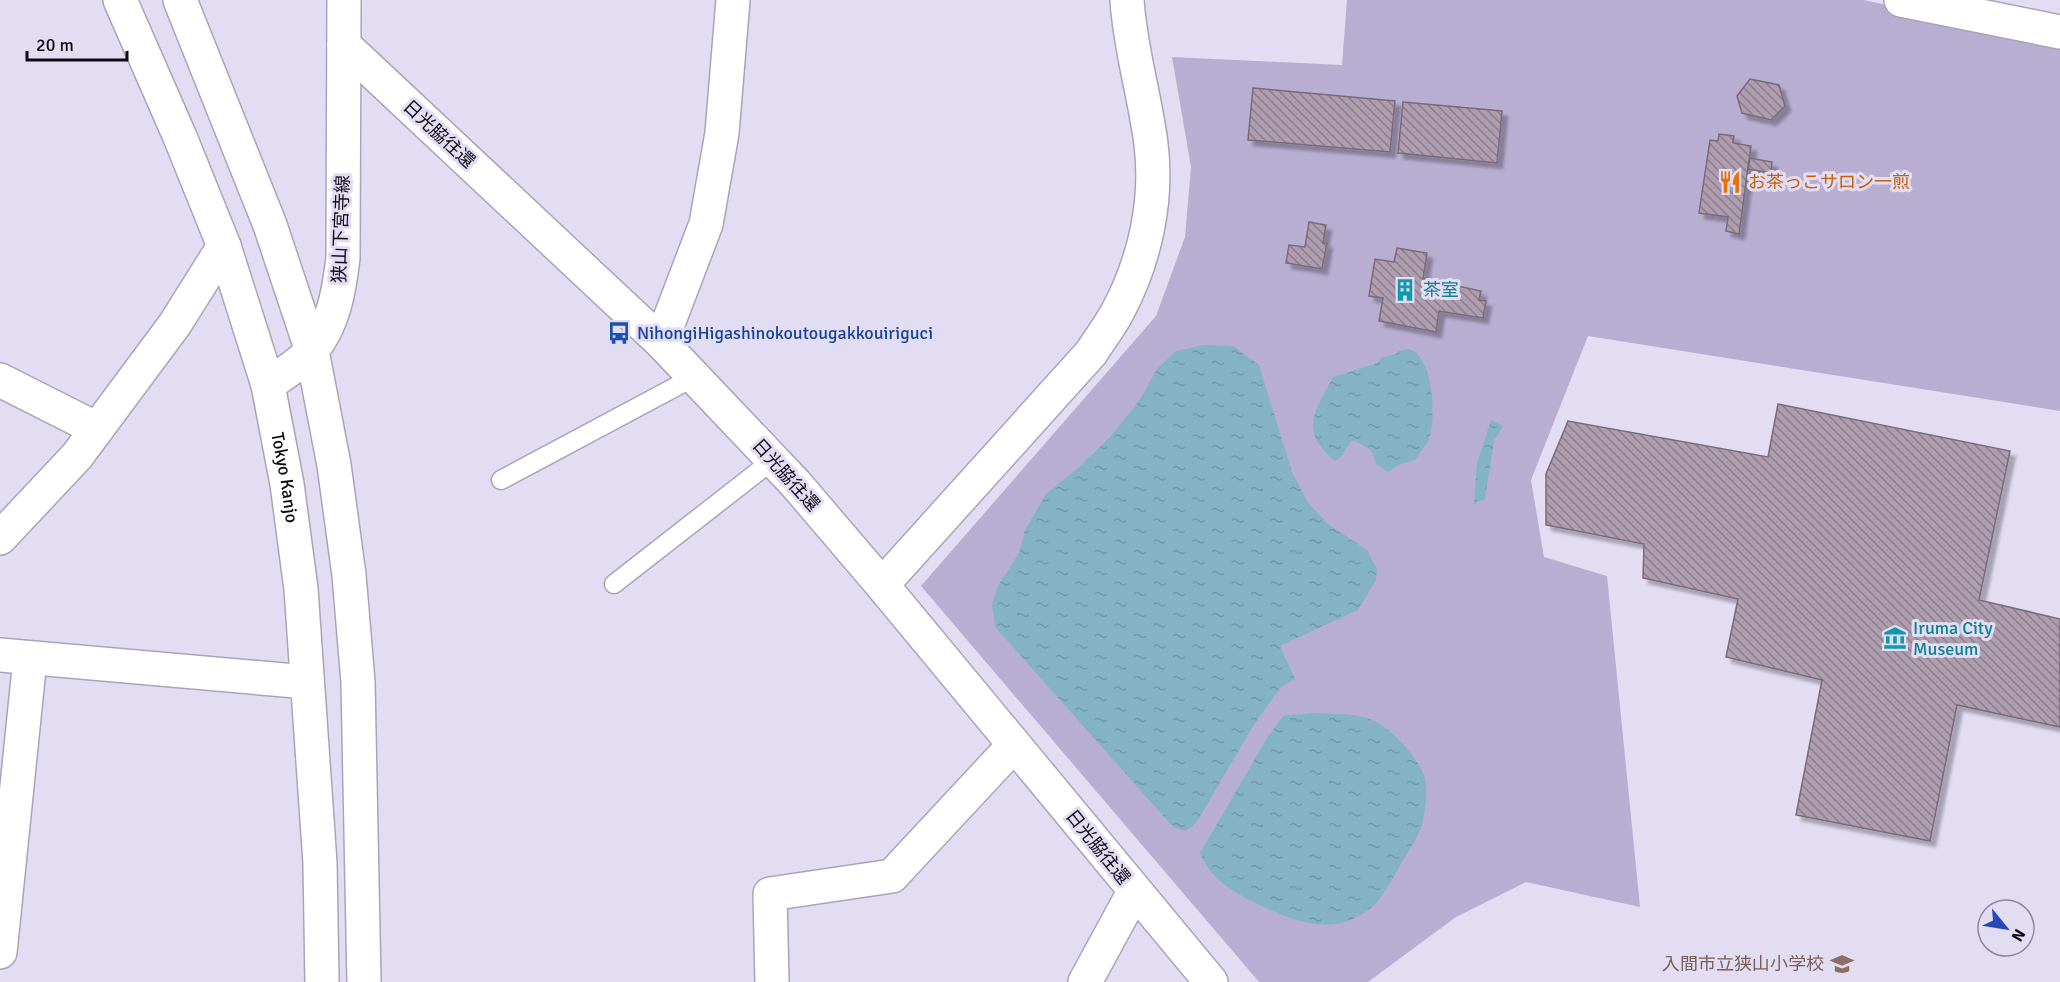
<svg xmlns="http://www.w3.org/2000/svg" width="2060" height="982" viewBox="0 0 2060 982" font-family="Signika,'Noto Sans JP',sans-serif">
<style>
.green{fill:#b8aed2}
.water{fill:url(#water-ripples)}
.building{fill:url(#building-back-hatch);stroke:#7a6a7a;stroke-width:1.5;filter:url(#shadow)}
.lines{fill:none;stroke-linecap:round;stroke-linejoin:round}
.lane-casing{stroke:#aaa4ba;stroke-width:21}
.street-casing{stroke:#aaa4ba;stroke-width:36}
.secondary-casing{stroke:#aaa4ba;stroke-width:36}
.highway-casing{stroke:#aaa4ba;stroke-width:36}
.lane{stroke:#fff;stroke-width:18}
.street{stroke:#fff;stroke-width:33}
.secondary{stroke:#fff;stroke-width:33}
.highway{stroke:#fff;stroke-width:33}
.labels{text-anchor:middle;stroke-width:6;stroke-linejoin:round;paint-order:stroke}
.street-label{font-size:18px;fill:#0d0b12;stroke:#e3ddf4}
.food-label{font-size:18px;fill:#c56008;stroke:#e3ddf4;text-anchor:start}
.culture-label{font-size:18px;fill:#0d838f;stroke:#e3ddf4;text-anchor:start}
.transit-label{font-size:18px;fill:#164399;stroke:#e3ddf4;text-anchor:start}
.education-label{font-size:18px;fill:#785e54;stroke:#e3ddf4;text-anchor:end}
</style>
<defs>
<pattern id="water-ripples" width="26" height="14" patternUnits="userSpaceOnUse" patternTransform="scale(1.5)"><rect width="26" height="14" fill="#84b4c4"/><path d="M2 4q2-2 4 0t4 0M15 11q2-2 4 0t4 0" fill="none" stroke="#7199a7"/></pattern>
<pattern id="building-back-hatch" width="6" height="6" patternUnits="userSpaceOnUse" patternTransform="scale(1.5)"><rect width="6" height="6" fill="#ad9dae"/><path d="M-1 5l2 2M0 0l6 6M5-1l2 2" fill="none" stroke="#8b7e8c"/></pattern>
<filter id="shadow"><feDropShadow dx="5.5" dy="5.5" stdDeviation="1.5" flood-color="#0004"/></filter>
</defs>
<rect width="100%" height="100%" fill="#e3ddf4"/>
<path class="green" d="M 1347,0 L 1863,0 L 2060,41 L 2060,411 L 1588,336 L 1531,480 L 1544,557 L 1607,576 L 1640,907 L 1526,882 L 1456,917 L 1368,982 L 1259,982 L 921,586 L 1156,316 L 1185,237 L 1191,167 L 1172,57 L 1342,65 Z"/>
<g class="water">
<path d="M 1204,345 L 1233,346 L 1259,365 L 1292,472 L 1308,503 L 1328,524 L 1367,550 L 1377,569 L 1376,580 L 1358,610 L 1280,646 L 1295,679 L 1281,687 L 1255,723 L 1198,820 L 1192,827 L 1184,831 L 1173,827 L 995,627 L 992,604 L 998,586 L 1019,553 L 1025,530 L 1046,494 L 1078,468 L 1110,437 L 1139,401 L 1157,369 L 1176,351 Z"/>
<path d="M 1409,349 C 1433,355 1436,416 1430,436 C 1428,444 1420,452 1415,460 L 1401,464 L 1388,472 L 1377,465 L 1371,450 L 1357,442 L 1351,441 L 1340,458 L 1335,461 C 1299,430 1314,414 1333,377 L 1377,363 L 1381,358 L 1396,354 L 1398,351 Z"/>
<path d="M 1491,420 L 1503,426 L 1494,441 L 1485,499 L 1474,504 L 1477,463 Z"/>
<path d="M 1313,713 C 1331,714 1350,713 1367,718 C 1388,724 1416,755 1424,775 C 1429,787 1425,816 1421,828 C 1416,841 1407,853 1401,864 C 1388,886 1380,907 1355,918 C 1325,933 1292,920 1264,907 C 1237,894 1212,882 1200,853 L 1267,738 L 1283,716 Z"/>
</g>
<g class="building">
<path d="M 1750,79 L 1779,85 L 1785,106 L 1771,120 L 1742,113 L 1737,96 Z"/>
<path d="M 1253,88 L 1395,101 L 1390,152 L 1248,140 Z"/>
<path d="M 1403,102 L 1502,111 L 1497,163 L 1398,153 Z"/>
<path d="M 1719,134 L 1734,136 L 1733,143 L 1751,146 L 1739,234 L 1726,231 L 1728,217 L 1699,213 L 1710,140 L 1718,141 Z"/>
<path d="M 1750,158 L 1772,162 L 1771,173 L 1748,169 Z"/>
<path d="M 1309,222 L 1326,225 L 1323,243 L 1327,243 L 1322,269 L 1286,263 L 1289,245 L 1305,247 Z"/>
<path d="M 1397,248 L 1427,253 L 1423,279 L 1438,282 L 1436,289 L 1452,292 L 1453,285 L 1481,291 L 1479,300 L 1486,301 L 1483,318 L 1439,311 L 1436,332 L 1379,321 L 1383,298 L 1369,296 L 1375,259 L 1394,262 Z"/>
<path d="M 1778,404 L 2010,451 L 1979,600 L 2060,619 L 2060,727 L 1957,705 L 1930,841 L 1796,815 L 1822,680 L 1726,657 L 1738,599 L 1643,578 L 1644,544 L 1546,525 L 1546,474 L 1568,421 L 1768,457 Z"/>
</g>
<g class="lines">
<g class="lane-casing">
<g id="lane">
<path d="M 501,480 L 694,377"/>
<path d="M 614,584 L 773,460"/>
</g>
</g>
<g class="street-casing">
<g id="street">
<path d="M 1901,0 L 2060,32"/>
<path d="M 661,342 L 706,224 L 722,133 L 733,0"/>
<path d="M 0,380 L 97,429"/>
<path d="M 0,538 L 77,456 L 175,324 L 224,246"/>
<path d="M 882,585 L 1091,353 C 1100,339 1110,326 1118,311 C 1145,260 1158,201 1151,144 C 1145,96 1130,49 1127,0"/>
<path d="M 0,655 L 307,682"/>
<path d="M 0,952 L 30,659"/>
<path d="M 772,982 L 770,894 L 892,876 L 1014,745"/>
<path d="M 1085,982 L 1134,892"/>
</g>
</g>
<g class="secondary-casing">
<g id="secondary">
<path d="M 344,45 L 661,342 L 795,483 L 882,585 L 1211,982"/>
<path d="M 268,385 C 281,375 302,363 312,350 C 334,324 339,291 343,258 L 344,0"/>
</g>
</g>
<g class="highway-casing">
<g id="highway">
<path id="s1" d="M 120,0 L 180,137 L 224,246 L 268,385 L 287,484 L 301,589 L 320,863 L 322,982"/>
<path d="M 180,0 L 270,225 L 312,351 L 334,465 L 349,575 L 358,682 L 364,982"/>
</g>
</g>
<use href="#lane" class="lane"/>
<use href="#street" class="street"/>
<use href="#secondary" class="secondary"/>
<use href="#highway" class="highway"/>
</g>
<defs>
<g id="restaurant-bare" transform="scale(1.8)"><path d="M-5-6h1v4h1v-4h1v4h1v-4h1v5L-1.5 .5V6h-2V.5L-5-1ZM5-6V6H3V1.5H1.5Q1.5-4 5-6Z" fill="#e8710a" stroke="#e3ddf4" stroke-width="2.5" paint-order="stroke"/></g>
<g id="building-bare" transform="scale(1.8)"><path d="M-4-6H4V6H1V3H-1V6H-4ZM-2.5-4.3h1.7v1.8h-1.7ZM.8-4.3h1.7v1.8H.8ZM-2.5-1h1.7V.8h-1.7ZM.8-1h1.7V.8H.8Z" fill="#0f9aa8" stroke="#e3ddf4" stroke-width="2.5" paint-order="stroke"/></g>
<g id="bus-bare" transform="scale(1.8)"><path d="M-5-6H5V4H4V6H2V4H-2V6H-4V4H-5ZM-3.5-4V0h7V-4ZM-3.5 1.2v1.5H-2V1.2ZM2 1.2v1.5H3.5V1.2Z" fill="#1a4fb4" stroke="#e3ddf4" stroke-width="2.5" paint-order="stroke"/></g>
<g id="museum-bare" transform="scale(1.8)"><path d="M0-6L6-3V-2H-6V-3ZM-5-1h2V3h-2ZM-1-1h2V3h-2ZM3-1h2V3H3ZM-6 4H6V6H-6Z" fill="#0f9aa8" stroke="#e3ddf4" stroke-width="2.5" paint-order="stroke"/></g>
<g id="school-bare" transform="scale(1.8)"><path d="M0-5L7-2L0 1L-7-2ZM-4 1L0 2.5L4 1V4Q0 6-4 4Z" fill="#8d6e63" stroke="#e3ddf4" stroke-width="2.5" paint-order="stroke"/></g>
</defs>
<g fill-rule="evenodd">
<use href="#restaurant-bare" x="1730" y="182"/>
<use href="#building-bare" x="1405" y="290"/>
<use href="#bus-bare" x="619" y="333"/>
<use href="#museum-bare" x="1895" y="638"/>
<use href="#school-bare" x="1842" y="964"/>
</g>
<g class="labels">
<g class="street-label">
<text transform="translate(439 134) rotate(43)" y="6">日光脇往還</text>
<text transform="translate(341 229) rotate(-88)" y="6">狭山下宮寺線</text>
<text transform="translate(786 475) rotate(48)" y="6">日光脇往還</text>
<text dy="6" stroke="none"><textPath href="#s1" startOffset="507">Tokyo Kanjo</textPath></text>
<text transform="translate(1098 847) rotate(51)" y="6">日光脇往還</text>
</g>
<g class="food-label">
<text x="1748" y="188">お茶っこサロン一煎</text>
</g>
<g class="culture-label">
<text x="1423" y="296">茶室</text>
<text x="1913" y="634">Iruma City<tspan x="1913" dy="21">Museum</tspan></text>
</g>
<g class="transit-label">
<text x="637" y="339">NihongiHigashinokoutougakkouiriguci</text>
</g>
<g class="education-label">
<text x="1824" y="970">入間市立狭山小学校</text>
</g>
</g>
<g transform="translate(2006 928) rotate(120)"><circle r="28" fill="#e3ddf4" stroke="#8d899a" stroke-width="1.5"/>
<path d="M0-4.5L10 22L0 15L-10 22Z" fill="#2948b7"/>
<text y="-9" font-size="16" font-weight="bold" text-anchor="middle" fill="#0d0b12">N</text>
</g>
<path d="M27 51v9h100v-9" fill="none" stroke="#0d0b12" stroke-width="3"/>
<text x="36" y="51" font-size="18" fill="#0d0b12" stroke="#e3ddf4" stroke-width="4.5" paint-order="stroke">20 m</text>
</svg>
